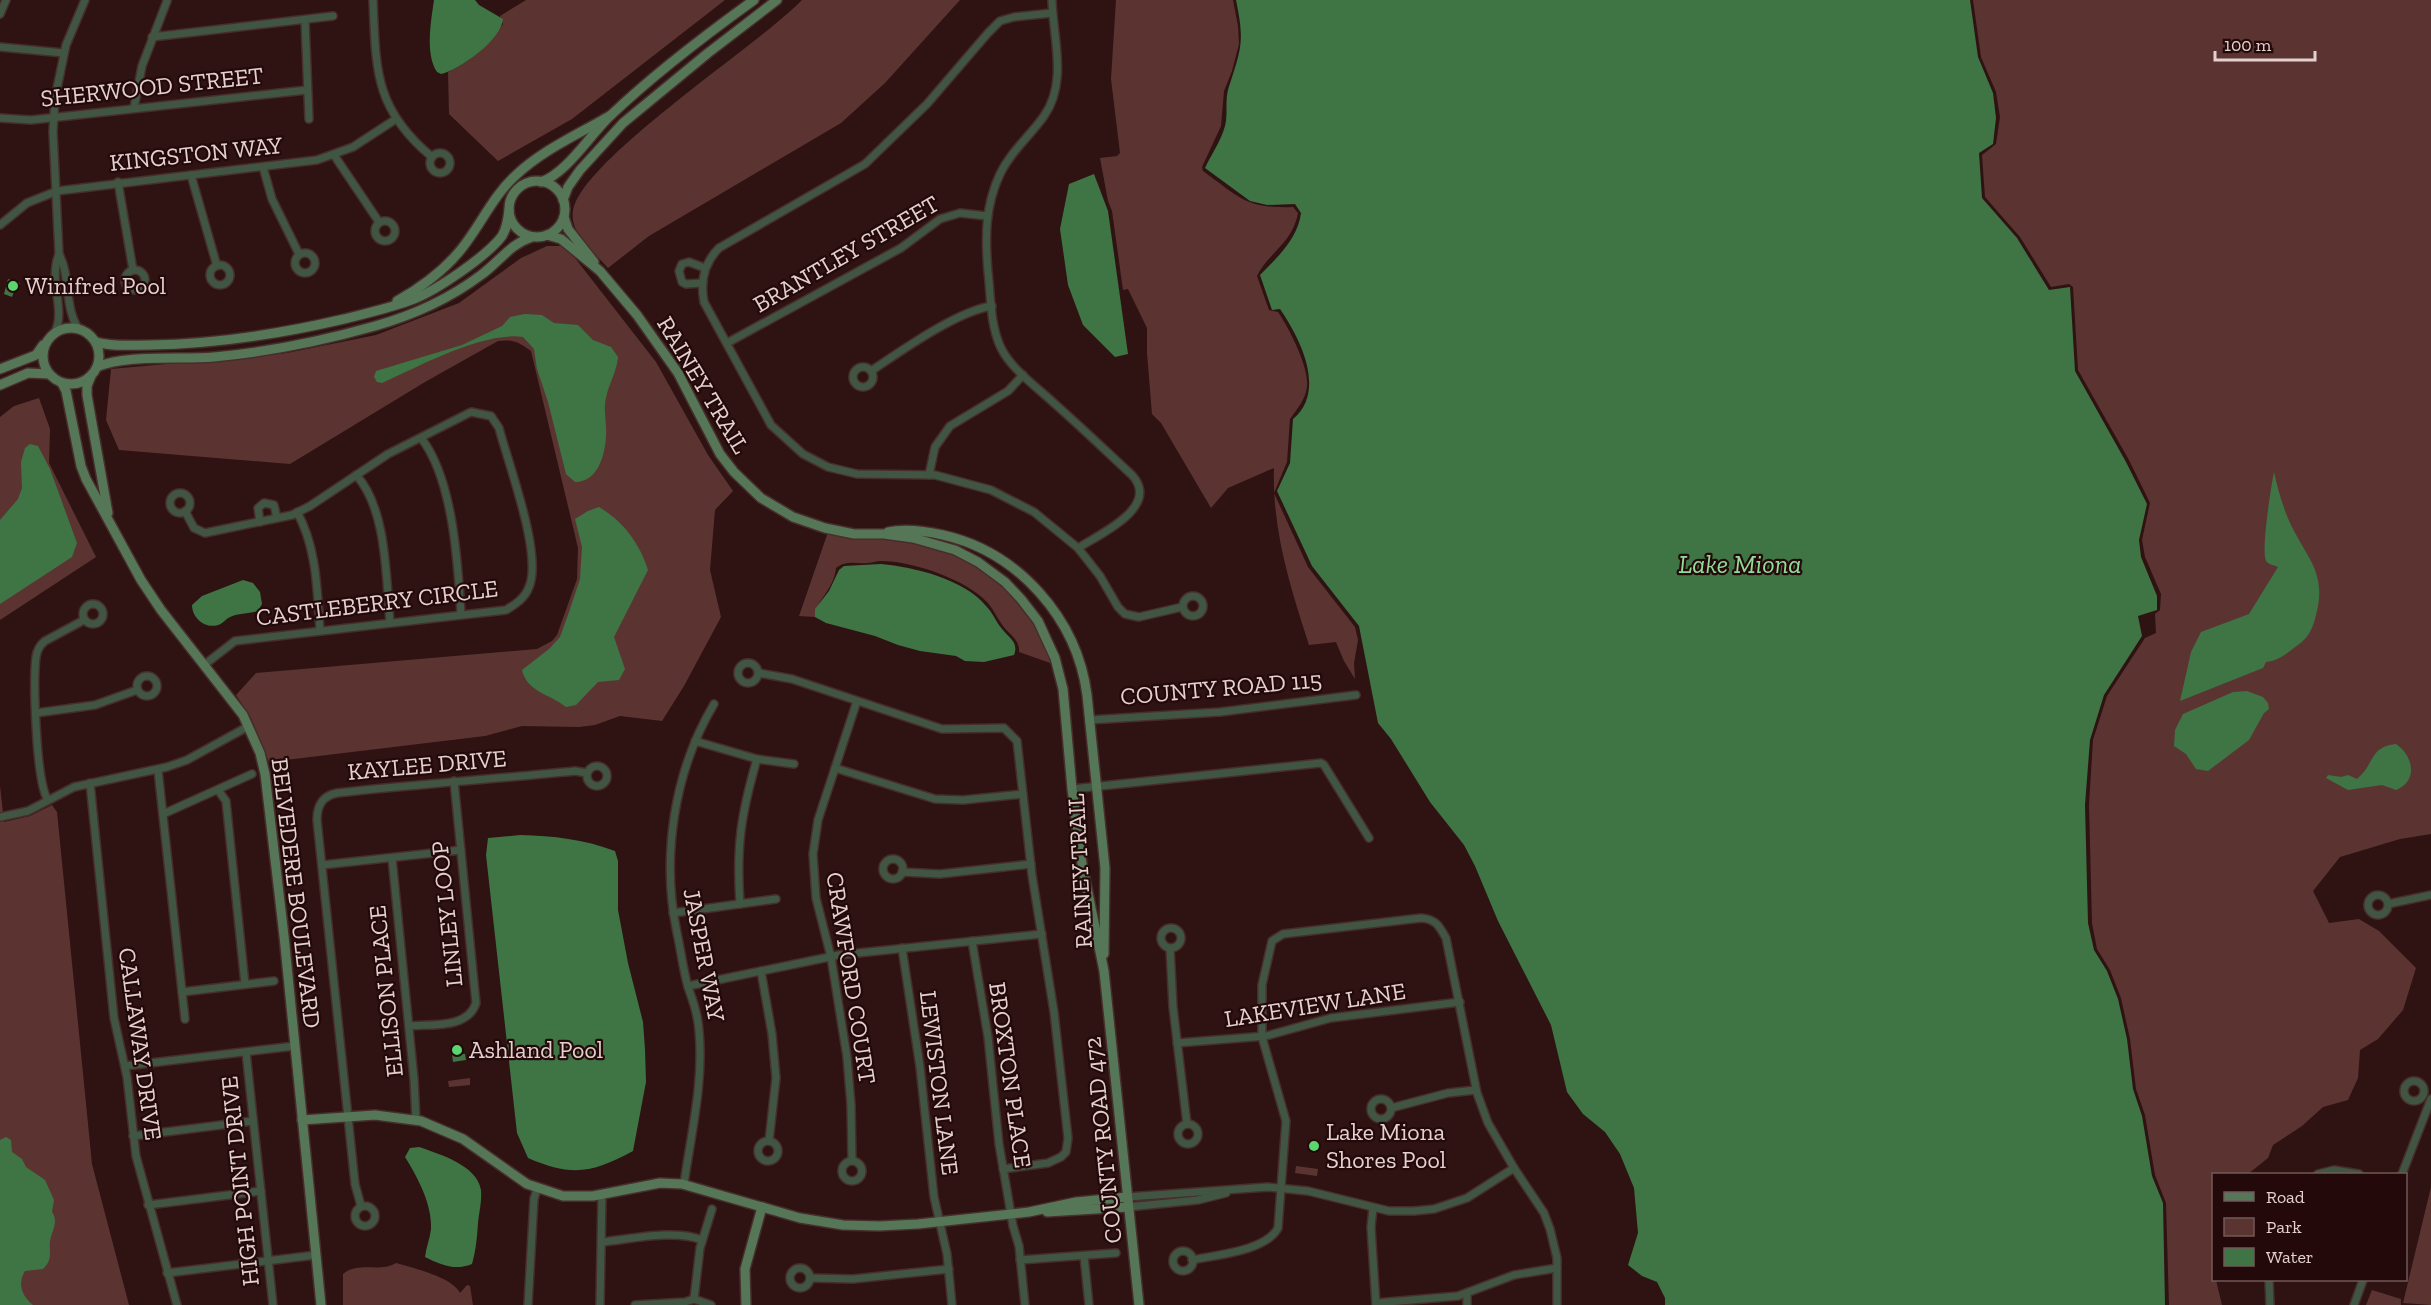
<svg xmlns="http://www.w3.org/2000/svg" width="2431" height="1305" viewBox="0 0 2431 1305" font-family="'Zilla Slab',serif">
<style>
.green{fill:#5b3432}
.water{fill:#3f7445}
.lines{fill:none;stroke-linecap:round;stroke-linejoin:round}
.street-casing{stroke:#472e2c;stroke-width:10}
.secondary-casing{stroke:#472e2c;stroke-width:12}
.street{stroke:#415642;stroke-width:7}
.secondary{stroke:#557757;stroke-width:9}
.poi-dot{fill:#5bd56d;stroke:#230909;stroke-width:2}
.labels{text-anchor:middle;stroke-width:4.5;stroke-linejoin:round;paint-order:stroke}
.street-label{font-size:24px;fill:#e4d1cf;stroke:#230909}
.poi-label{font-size:24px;fill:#e4d1cf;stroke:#230909;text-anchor:start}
.water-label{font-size:26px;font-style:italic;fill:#91dd97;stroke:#230909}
</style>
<rect width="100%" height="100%" fill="#2e1312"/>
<g class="green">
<path d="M 526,0 L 725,0 L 572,119 L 498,161 L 449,114 L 448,72 C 470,62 490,45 503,24 L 500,16 Z"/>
<path d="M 802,0 L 960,0 L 885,83 L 841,123 L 649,236 L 608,268 C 595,253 569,233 573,211 C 581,160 759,45 802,0 Z"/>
<path d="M 1116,0 L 1233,0 L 1238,26 L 1239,44 L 1232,71 L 1224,91 L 1221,126 L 1202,167 L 1203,171 C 1239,197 1246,209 1293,207 L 1298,213 C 1293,243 1267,254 1257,276 L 1269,310 L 1278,312 C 1289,328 1309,367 1307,386 C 1306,399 1297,409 1290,419 L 1287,462 L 1274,493 L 1308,567 L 1355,627 L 1358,640 L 1354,663 L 1355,679 L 1344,661 L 1336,642 L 1309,645 C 1290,586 1272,530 1274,468 L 1228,488 L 1211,508 L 1161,423 L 1152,414 L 1147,353 L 1147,328 L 1128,289 L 1123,290 L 1112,211 L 1108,201 L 1100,158 L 1117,156 L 1120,153 L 1111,79 Z"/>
<path d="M 1973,0 L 2431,0 L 2431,834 L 2400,839 L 2340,857 L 2313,891 L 2329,923 L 2359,919 L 2379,931 L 2416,968 L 2403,1010 L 2378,1039 L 2360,1050 L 2358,1078 L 2348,1100 L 2323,1107 L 2302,1126 L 2273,1145 L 2268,1158 L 2248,1174 L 2214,1174 L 2214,1280 L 2216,1280 L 2222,1305 L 2169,1305 L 2166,1203 L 2155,1175 L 2145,1115 L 2136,1089 L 2130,1039 L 2121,998 L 2110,970 L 2097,949 L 2092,923 L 2089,805 L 2093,740 L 2107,696 L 2145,638 L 2156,633 L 2155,614 L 2160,610 L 2161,594 L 2145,557 L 2142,540 L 2150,503 L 2129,460 L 2078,370 L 2073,287 L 2069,284 L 2051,287 L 2020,237 L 1985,197 L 1982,155 L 1996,144 L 2000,117 L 1996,92 L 1981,57 Z"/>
<path d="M 547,246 L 562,246 L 575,258 L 656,362 L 708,455 L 733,491 L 715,510 L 710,570 L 721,617 L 684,686 L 662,721 L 620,716 L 595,725 L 579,727 L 522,726 L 485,736 L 269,762 L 251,718 L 236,695 L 256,673 L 537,649 L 552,641 L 557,635 L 577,579 L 578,548 L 531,351 C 519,342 512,339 498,341 L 425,382 L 290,464 L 119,450 L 106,420 L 111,369 L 287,353 L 376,335 L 459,303 L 521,258 Z"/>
<path d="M 39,398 L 50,429 L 49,463 L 96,557 L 0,620 L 0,417 L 14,406 Z"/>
<path d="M 828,532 C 909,540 985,546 1034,622 C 1042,634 1047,650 1053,664 L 1019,652 C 1020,640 1010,635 1003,626 C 997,618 994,610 988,603 C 966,579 912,561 881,561 C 876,561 872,563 867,563 C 855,564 847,560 836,568 C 834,590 815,601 815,617 L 799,616 Z"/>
<path d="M 0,786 L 4,822 L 30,816 L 52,805 L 57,812 L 92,1164 L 129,1305 L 0,1305 Z"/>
<path d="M 470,1078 L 470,1085 L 449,1087 L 448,1081 Z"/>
<path d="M 1296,1166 L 1318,1169 L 1317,1176 L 1295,1173 Z"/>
<path d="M 2431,1187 L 2431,1305 L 2403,1303 Z"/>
<path d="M 396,1263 C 413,1268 452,1277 460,1293 L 467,1285 L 470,1286 L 473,1305 L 343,1305 L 343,1274 C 358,1261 381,1273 396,1263 Z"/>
<path d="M 2372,1290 L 2401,1299 L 2401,1305 L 2366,1305 Z"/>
</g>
<g class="water">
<path d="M 434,0 L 475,0 L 479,5 L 503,19 C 502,39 460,70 441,74 L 437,72 C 425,54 431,21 434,0 Z"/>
<path d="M 1236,0 L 1970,0 L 1978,57 L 1993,93 L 1996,118 L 1993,144 L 1979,153 L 1982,198 L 2017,238 L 2049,290 L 2070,287 L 2075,371 L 2126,462 L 2147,504 L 2139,540 L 2141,557 L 2157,596 L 2157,610 L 2138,616 L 2142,636 L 2104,695 L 2090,740 L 2085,805 L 2088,923 L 2094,950 L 2107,971 L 2118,999 L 2127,1039 L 2133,1089 L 2142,1116 L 2152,1176 L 2163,1203 L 2165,1305 L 1665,1305 L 1665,1298 L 1657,1282 L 1642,1276 L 1628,1265 L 1638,1233 L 1634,1188 L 1620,1154 L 1605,1132 L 1583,1114 L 1567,1092 L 1551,1025 L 1498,921 L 1475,866 L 1464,845 L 1430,802 L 1391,739 L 1378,723 L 1359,626 L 1312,566 L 1277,491 L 1290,463 L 1293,419 C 1327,391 1300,338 1280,309 L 1272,310 L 1260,275 C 1277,258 1298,238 1301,213 L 1295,204 L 1267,205 L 1250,201 L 1205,168 C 1211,155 1221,141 1225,126 C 1228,115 1225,101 1228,90 C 1241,49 1245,43 1236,0 Z"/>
<path d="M 1094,174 L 1108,211 L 1128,354 L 1115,357 L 1083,325 L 1068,285 L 1060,229 L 1069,184 Z"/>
<path d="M 8,279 L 20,283 L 18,290 L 15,289 L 12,297 L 4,294 Z"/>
<path d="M 525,314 L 542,315 L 554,323 L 578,325 L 593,340 L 611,347 L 618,357 C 617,371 609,383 606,398 C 603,410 607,423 606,436 C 605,455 598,482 575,482 L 566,474 L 548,402 L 537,369 L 534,349 L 523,337 C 484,331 419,366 382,383 L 377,382 L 374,377 L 376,371 L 462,345 L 502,326 L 510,317 Z"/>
<path d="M 30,444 L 38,446 L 50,469 L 77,543 L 72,557 L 0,604 L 0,520 L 18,499 L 22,488 L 21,462 L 25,448 Z"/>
<path d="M 2274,472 C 2278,490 2283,508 2291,525 C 2308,560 2327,573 2316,615 C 2313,628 2309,637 2298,645 C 2287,653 2280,660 2266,662 L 2263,668 L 2180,701 L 2191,652 L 2201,632 L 2249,614 L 2278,567 C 2274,565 2269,565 2266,561 C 2261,550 2271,487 2274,472 Z"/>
<path d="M 599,507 C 623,521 640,544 648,570 L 614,637 L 625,669 L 619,680 L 598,682 L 576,705 L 566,707 C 550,694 527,692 522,670 L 549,649 L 560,637 L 569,612 L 580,579 L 582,547 L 575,519 L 588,511 Z"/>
<path d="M 881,564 C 914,567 964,579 986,606 C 993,613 996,622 1002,629 C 1009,638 1019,642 1014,655 L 984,662 L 965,661 L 956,656 L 920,651 L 898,645 L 875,636 L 826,623 L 815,617 L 815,609 L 829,591 L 839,570 L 844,566 Z"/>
<path d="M 243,580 L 253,583 L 260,592 L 262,604 L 258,611 C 249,614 239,613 230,617 C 225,619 223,624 218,625 C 205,629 192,618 192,605 L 202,596 Z"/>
<path d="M 2247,691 L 2263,697 L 2268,703 L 2269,709 L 2264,713 L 2249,740 L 2208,771 L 2196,769 L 2186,754 L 2174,746 L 2175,730 L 2183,714 L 2233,692 Z"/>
<path d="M 2396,744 C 2414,756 2418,782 2396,790 L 2382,785 L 2348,790 L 2326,778 L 2328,775 L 2341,777 L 2348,775 L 2357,779 C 2375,764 2369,747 2396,744 Z"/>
<path d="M 520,835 C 554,836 583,839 615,851 L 618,861 L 618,910 L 628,963 L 643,1022 L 645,1049 L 646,1082 L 633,1151 C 592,1173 572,1177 528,1158 L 517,1133 L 486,855 L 488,838 Z"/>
<path d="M 461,1045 L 462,1054 L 465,1054 L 466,1060 L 453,1062 L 451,1046 Z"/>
<path d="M 6,1137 L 11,1140 L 12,1152 L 22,1159 L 26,1167 L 45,1180 L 54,1200 L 52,1212 C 59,1222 52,1230 50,1241 C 49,1253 53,1259 43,1269 L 25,1271 C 17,1284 22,1296 33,1305 L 0,1305 L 0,1140 Z"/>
<path d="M 419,1147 C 439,1154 477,1165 481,1190 C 482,1201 479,1213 478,1223 C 477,1238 476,1250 472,1264 C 455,1271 441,1265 425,1257 C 426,1248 430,1238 431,1229 C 432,1204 418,1178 405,1157 L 410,1148 Z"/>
</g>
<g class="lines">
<g class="street-casing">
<g id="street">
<path d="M 373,0 C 376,69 374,109 432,157"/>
<path d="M 1052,0 C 1053,38 1068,82 1044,116 C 1030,136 1011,151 1000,174 C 985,206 985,237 988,272 C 991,297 990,325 1001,348 C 1012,370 1037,387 1055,404 C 1081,427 1106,451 1132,475 C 1161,507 1100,534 1078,548"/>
<path d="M 1052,13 L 1014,17 L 1000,21 L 988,33 L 927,104 L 865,164 L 719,248 C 704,263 700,281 704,302 L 771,425 L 803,454 L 828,467 L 857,474 L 935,475 L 991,490 L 1034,512 L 1078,548 L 1100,576 L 1118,607 L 1125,614 L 1139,617 L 1182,607"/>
<path d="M 0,14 L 6,0"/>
<path d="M 305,21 L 309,119"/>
<path d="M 152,37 L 333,16"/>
<path d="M 0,47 L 64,53"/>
<path d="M 134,108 L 142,66 L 167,1"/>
<path d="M 0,118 L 31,120 L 307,90"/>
<circle cx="440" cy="163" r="10"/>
<path d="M 334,155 L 379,222"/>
<path d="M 263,167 L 272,199 L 299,254"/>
<path d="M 191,175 L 217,266"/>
<path d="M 118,182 L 133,270"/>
<circle cx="385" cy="231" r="10"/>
<path d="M 0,225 L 27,203 L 57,191 L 317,160 L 353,147 L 396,119"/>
<circle cx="305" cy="263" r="10"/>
<path d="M 59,254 C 71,277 64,306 78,328"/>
<circle cx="220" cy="275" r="10"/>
<circle cx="135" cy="280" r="10"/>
<path d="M 702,283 L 686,284 L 682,282 L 679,271 L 682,264 L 689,262 L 705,268"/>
<path d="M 55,332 C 66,309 48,282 59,254 L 53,132 L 55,98 L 66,45 L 85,0"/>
<path d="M 727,343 L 901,248 L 940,219 L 960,213 L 987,216"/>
<circle cx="863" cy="377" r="10"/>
<path d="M 871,371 C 901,351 957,311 992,306"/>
<path d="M 421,438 C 453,478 458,564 461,614"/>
<path d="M 356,475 C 387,508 386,579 390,622"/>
<path d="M 929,475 L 935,447 L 950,426 L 1008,391 L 1023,375"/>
<circle cx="180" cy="503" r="10"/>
<path d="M 185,511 L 194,528 L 205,533 L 292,515 L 310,506 L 388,454 L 471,412 L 491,416 L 499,428 C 508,463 543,555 529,587 C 525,598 516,604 506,610 L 235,641 L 204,665"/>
<path d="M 297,512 C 317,548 317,590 320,630"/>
<path d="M 260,522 L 258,508 L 264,503 L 274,505 L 277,518"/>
<circle cx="1193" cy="606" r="10"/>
<circle cx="93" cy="614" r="10"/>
<circle cx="748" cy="673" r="10"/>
<path d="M 759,673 L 792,679 L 942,729 L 1004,728 L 1017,741 L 1032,875 L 1054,1012 L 1068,1138 L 1066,1152 L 1061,1157 L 1048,1163 L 1003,1169"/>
<circle cx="147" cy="686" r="10"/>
<path d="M 36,713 L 95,705 L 137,690"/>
<path d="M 1089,720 L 1220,712 L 1356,695"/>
<path d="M 695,741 L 757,759 L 794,764"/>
<circle cx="597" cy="776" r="10"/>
<path d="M 835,768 L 935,799 L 963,800 L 1023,794"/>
<path d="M 158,770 L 185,1019"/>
<path d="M 90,783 L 114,1018 L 127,1077 L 136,1156 L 177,1305"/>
<path d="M 1072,789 L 1321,763 L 1324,765 L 1369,838"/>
<path d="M 218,790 L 226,801 L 245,984"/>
<path d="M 48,800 C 36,783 33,681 36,657 C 37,650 40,645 45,641 L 84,620"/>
<path d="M 163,814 L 252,774"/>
<path d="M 0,817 L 28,811 L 74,787 L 167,767 L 187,760 L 249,726"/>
<path d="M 392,858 L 414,1079 L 416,1120"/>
<circle cx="893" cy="869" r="10"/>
<path d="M 322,865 L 461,850"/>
<path d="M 902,872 L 940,874 L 1031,864"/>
<circle cx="2378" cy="905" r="10"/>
<path d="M 740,904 C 736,847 741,814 757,759"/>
<path d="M 2388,904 L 2431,895"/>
<path d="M 673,913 L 776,899"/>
<circle cx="1171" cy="938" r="10"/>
<path d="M 972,941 L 988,1037 L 999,1144 L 1013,1226 L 1019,1246 L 1025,1305"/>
<path d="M 902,948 L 920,1067 L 934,1197 L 947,1254 L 952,1305"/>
<path d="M 1170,948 L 1173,1007 L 1187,1124"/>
<path d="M 761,971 L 772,1034 L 776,1078 L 769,1141"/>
<path d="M 688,986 L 839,955 L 1042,934"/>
<path d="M 182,992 L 274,981"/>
<path d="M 409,1026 C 431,1024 468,1029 476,1003 L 454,781"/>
<path d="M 1177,1043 L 1266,1036 L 1331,1018 L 1460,1002"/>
<path d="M 246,1052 L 273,1305"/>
<path d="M 125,1066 L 295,1046"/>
<circle cx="2414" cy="1091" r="10"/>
<circle cx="1381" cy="1109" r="10"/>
<path d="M 1391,1108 L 1448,1093 L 1476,1090"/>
<circle cx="1188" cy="1134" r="10"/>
<path d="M 133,1136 L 253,1121"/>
<circle cx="768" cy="1151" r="10"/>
<path d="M 852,1160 L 851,1105 L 847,1057 L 831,957 L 816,898 L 813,854 L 818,820 L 857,701"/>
<circle cx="852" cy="1171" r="10"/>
<path d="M 2318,1174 L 2334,1170 L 2359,1174"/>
<path d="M 2402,1174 L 2431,1099"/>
<path d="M 684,1184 C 691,1134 704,1081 699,1031 C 698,1015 693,1001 688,987 C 683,969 681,951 677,933 C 661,857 674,771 714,704"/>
<path d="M 1127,1197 L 1268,1187 L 1308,1191 L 1389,1211 L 1414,1211 L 1434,1209 L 1467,1198 L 1514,1168"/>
<path d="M 148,1205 L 261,1191"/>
<circle cx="365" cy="1216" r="10"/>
<path d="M 361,1206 L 355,1184 L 317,820 C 317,806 322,796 337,793 C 416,784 496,779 575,771 L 587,773"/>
<path d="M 1128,1207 L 1198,1200 L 1226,1193"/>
<path d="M 1373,1208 L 1371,1227 L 1376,1305"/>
<path d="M 602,1242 C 631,1239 675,1229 702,1240"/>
<circle cx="1183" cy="1261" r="10"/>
<path d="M 1084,1256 L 1089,1305"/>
<path d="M 1020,1260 L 1116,1253"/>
<path d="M 1192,1260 C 1216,1255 1266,1251 1278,1228 L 1286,1121 L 1262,1037 L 1262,985 L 1272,941 L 1283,934 L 1421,918 C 1436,919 1439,926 1446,938 L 1477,1093 L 1488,1123 L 1514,1168 L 1544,1213 L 1550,1229 L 1557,1258 L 1557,1305"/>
<circle cx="800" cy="1278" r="10"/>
<path d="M 167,1273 L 316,1255"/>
<path d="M 810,1278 L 853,1279 L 949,1269"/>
<path d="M 2269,1280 L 2270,1305"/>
<path d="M 1467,1294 L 1467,1305"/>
<path d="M 694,1299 L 700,1248 L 712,1209"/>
<path d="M 1376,1303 L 1458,1296 L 1514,1275 L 1557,1268"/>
<path d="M 528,1305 L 534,1199 L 537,1189"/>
<path d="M 600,1305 L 602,1194"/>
<path d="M 635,1305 L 685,1302 L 694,1299 L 711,1305"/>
<path d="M 2354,1305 L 2363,1280"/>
</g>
</g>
<g class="secondary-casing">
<g id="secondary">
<circle cx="537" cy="209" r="28"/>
<path d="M 541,182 C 567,173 589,136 610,116 C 655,73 704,36 754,0"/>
<path d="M 563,200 L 568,187 L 580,170 L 623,123 L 708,53 L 777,0"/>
<path d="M 564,217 L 568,229 L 594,262"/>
<path d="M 547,235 L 561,239 L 600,271 L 637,315 L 678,373 L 720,454 L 734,472 L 761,498 L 793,517 L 825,528 L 854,534 L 884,534 L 913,538 L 955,550 L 978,562 L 1005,582 L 1021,599 L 1038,621 L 1055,658 L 1063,689 L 1072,789 L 1082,864 L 1104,971 L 1139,1305"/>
<path d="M 397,301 C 420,288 441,273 458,253 C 479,229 491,198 515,176 C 542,150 579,134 611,115"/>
<circle cx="71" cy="356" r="28"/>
<path d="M 96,342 C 113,347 132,345 150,345 C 215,344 280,334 344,319 C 367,313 391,308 414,299 C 437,290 487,256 502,236 C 507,228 508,219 509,210"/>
<path d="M 97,367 C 126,354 180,360 214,357 C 269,352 322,341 375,326 C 414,315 449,299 481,275 C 499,262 510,244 532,237"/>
<path d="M 0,369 L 36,355 L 43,345"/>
<path d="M 91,376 L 87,386 L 87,395 L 108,513"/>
<path d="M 62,383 L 66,391 L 81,466 L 86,479 L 141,580 L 161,610 L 243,715 L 260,753 L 265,774 L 284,936 L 321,1305"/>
<path d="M 0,385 L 28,373 L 49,374"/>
<path d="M 888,532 C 906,528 925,531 943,535 C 1018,552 1077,618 1087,695 L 1105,868 L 1104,954"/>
<path d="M 302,1120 L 375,1115 L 421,1121 L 463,1139 L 527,1184 L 563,1196 L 593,1196 L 660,1183 L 682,1184 L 800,1218 L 843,1225 L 879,1226 L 918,1224 L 1029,1212 L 1076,1202 L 1127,1197"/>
<path d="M 1047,1212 L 1128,1207"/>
<path d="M 746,1305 L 745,1269 L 762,1207"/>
</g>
</g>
<use href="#street" class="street"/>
<use href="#secondary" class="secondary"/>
</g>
<g class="poi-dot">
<circle cx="13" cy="286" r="6"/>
<circle cx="457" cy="1050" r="6"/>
<circle cx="1314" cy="1146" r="6"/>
</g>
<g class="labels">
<g class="street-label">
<text transform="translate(152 87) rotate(-6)" y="8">SHERWOOD STREET</text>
<text transform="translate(196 154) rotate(-6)" y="8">KINGSTON WAY</text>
<text transform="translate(846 254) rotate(-30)" y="8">BRANTLEY STREET</text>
<text transform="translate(703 385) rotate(59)" y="8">RAINEY TRAIL</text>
<text transform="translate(377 603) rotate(-7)" y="8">CASTLEBERRY CIRCLE</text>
<text transform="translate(1221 688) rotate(-5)" y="8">COUNTY ROAD 115</text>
<text transform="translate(427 765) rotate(-5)" y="8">KAYLEE DRIVE</text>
<text transform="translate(1080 871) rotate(-93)" y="8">RAINEY TRAIL</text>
<text transform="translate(296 893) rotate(83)" y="8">BELVEDERE BOULEVARD</text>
<text transform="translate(447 914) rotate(-96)" y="8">LINLEY LOOP</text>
<text transform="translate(704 955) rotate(79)" y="8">JASPER WAY</text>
<text transform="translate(851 978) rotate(81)" y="8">CRAWFORD COURT</text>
<text transform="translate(386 991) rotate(-96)" y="8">ELLISON PLACE</text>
<text transform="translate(1315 1005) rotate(-9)" y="8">LAKEVIEW LANE</text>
<text transform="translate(140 1044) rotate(82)" y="8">CALLAWAY DRIVE</text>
<text transform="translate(1010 1075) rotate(82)" y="8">BROXTON PLACE</text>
<text transform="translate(939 1083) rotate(83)" y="8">LEWISTON LANE</text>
<text transform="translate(1103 1140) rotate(-96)" y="8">COUNTY ROAD 472</text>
<text transform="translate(240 1181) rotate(-96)" y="8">HIGH POINT DRIVE</text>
</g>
<g class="poi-label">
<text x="25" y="294">Winifred Pool</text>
<text x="469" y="1058">Ashland Pool</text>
<text x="1326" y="1140">Lake Miona<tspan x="1326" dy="28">Shores Pool</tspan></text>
</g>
<g class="water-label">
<text x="1740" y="573">Lake Miona</text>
</g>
</g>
<rect x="2212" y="1173" width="195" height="108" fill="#230909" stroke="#705958" stroke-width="1.5"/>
<rect x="2224" y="1192" width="30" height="9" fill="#557757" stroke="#705958" stroke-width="1.5"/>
<text x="2266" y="1203" font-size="18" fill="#e4d1cf">Road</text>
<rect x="2224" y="1218" width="30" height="18" fill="#5b3432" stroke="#705958" stroke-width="1.5"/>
<text x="2266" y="1233" font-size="18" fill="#e4d1cf">Park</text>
<rect x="2224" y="1248" width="30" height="18" fill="#3f7445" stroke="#705958" stroke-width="1.5"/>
<text x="2266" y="1263" font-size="18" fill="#e4d1cf">Water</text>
<path d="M2215 51v9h100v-9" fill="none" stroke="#e4d1cf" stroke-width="3"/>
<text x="2224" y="51" font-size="18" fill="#e4d1cf" stroke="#230909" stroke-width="4.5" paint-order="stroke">100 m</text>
</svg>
